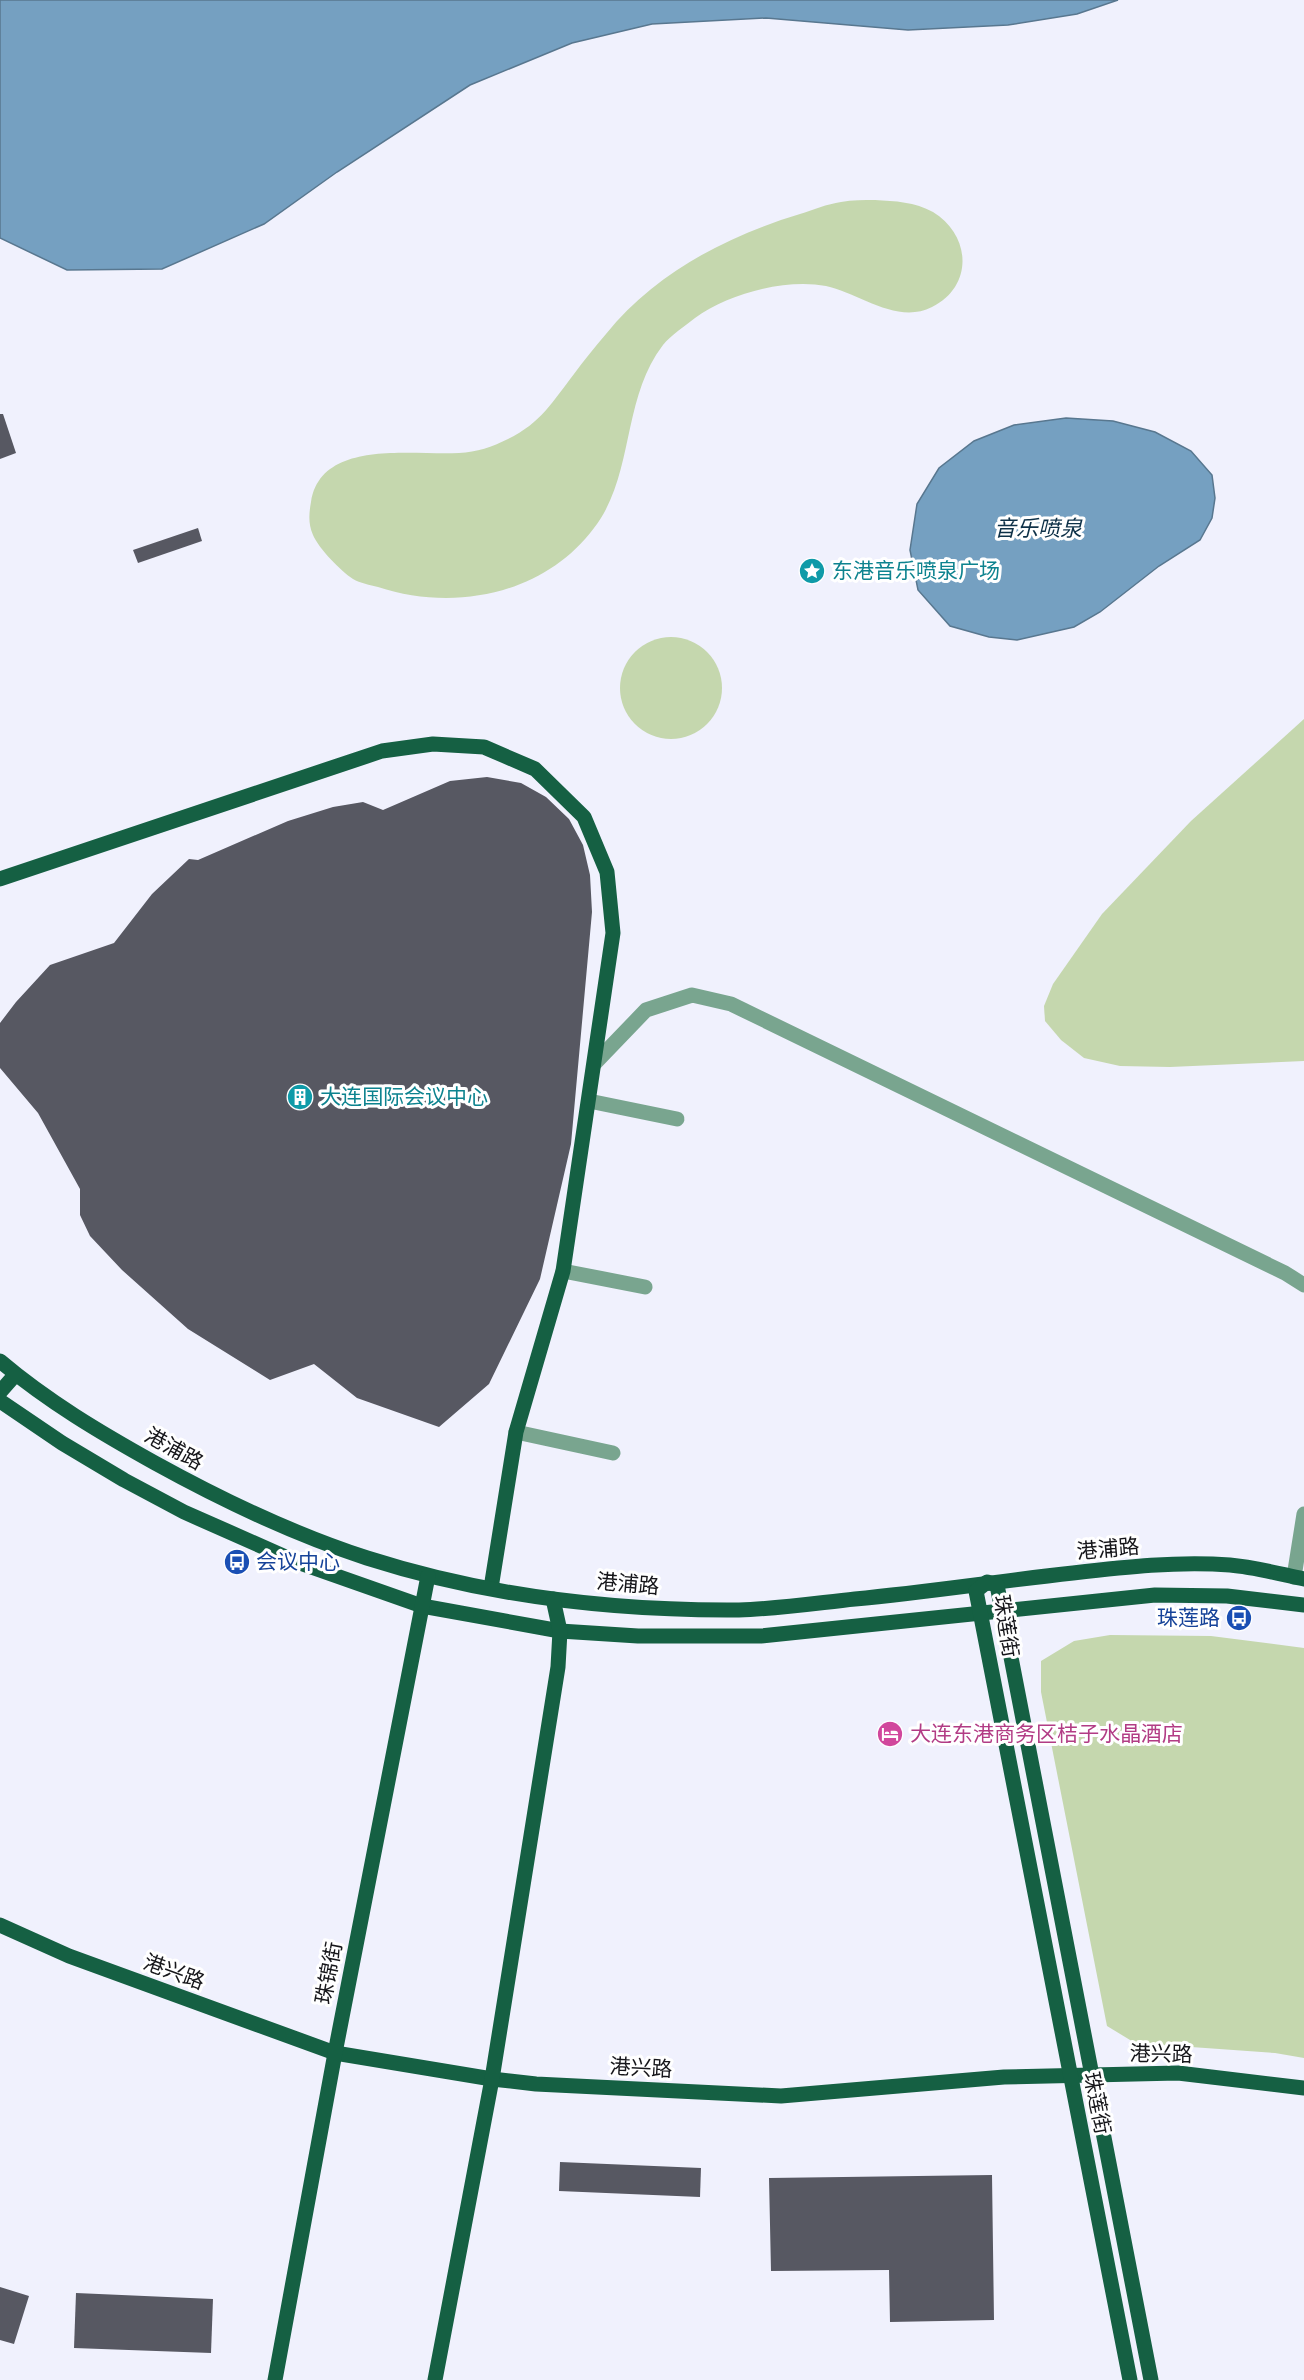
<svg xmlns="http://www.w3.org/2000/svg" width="1304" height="2380" viewBox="0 0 1304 2380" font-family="'Crimson Pro','Noto Sans SC',serif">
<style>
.green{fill:#c5d7ae}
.water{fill:#75a0c1;stroke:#58778f;stroke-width:1.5}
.building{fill:#575862}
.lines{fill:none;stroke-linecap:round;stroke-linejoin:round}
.minor{stroke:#79a58f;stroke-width:15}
.major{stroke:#156043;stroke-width:15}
.labels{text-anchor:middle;stroke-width:6;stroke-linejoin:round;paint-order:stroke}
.culture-label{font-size:21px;fill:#0d838f;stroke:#fff;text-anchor:start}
.street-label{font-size:21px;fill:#16161a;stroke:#fff}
.transit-label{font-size:21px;fill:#164399;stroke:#fff;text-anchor:start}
.hotel-label{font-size:21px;fill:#b23c85;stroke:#fff;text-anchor:start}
.water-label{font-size:22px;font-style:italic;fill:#0e3148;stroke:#fff}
</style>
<rect width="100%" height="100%" fill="#f0f1fd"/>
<g class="green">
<path d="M 875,200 C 895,201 915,202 933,212 C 971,235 974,286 932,307 C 897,325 859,293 826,286 C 786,278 727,294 695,318 C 685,326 671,335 663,345 C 621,400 635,475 594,528 C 544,595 454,612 378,587 C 370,585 360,583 353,579 C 341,571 319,549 313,535 C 308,524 309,513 311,502 C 321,438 414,456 459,453 C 477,452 492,447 508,439 C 541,423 553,401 574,374 C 584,360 595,347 606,334 C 655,273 727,236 800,214 C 813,210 827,204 841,202 C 852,200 864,200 875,200 Z"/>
<circle cx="671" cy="688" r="51"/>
<path d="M 1304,719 L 1304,1061 L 1170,1067 L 1120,1066 L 1084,1058 L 1061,1040 L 1045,1021 L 1044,1006 L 1053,984 L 1102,914 L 1191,821 Z"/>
<path d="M 1110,1635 L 1211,1636 L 1304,1648 L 1304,2058 L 1275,2053 L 1135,2043 L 1107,2026 L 1041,1692 L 1041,1661 L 1074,1641 Z"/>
</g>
<g class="water">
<path d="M 0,0 L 1118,0 L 1077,14 L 1008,25 L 908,30 L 766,18 L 652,24 L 572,43 L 470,85 L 337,172 L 264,224 L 162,269 L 67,270 L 0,238 Z"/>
<path d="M 1066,418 L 1113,421 L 1155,432 L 1191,451 L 1212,475 L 1215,498 L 1212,518 L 1200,540 L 1159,566 L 1100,612 L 1074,627 L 1017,640 L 989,637 L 950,626 L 918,590 L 910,550 L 917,504 L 939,468 L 974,441 L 1014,425 Z"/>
</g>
<g class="building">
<path d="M 0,414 L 3,414 L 16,453 L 0,459 Z"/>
<path d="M 198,528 L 202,541 L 138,563 L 133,550 Z"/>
<path d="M 487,777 L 521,783 L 546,797 L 569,819 L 583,845 L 590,875 L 592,912 L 571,1144 L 540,1279 L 489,1384 L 439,1427 L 357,1398 L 314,1364 L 270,1380 L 188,1329 L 122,1270 L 90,1236 L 80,1215 L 80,1189 L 38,1113 L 0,1068 L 0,1023 L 16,1002 L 50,965 L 114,943 L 152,894 L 189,859 L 198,860 L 288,821 L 333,807 L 363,802 L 383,810 L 450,781 Z"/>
<path d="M 560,2162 L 701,2168 L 700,2197 L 559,2191 Z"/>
<path d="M 992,2175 L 994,2320 L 890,2322 L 889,2270 L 771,2271 L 769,2178 Z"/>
<path d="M 0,2287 L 29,2296 L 14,2344 L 0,2340 Z"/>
<path d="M 76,2293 L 213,2299 L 211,2353 L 74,2348 Z"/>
</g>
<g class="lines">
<g class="minor">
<path d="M 595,1063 L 646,1010 L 692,995 L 731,1004 L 1285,1273 L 1304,1285"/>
<path d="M 589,1101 L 677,1119"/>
<path d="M 563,1271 L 645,1287"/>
<path d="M 516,1432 L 613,1453"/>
<path d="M 1294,1577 L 1304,1514"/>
</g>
<g class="major">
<path d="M 0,879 L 382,751 L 433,744 L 484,747 L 535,769 L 584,817 L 607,872 L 613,933 L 563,1271 L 516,1432 L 491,1588"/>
<path d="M 0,1361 C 47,1401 101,1433 155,1463 C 222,1500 293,1534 367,1558 C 486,1596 614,1611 739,1610 C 777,1609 817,1603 855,1599 C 928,1592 1000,1581 1073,1573 C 1125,1567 1177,1561 1230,1565 C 1254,1567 1280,1574 1304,1579"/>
<path d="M 0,1392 L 15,1375"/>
<path d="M 0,1401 L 62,1443 L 124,1480 L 184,1512 L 297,1562 L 422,1606 L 560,1631 L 638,1636 L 761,1636 L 1155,1595 L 1227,1596 L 1304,1605"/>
<path d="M 0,1925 L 69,1956 L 335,2053 L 492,2079 L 536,2084 L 781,2096 L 1004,2077 L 1178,2073 L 1304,2088"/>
<path d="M 275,2380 L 335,2053 L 428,1576"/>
<path d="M 435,2380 L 492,2079 L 558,1667 L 560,1631 L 553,1599"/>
<path d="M 1130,2380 L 976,1591 L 987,1582 L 997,1585 L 1151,2380"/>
</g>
</g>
<defs>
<g id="sight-disc" transform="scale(1.35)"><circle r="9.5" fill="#0f9aa8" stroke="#fff"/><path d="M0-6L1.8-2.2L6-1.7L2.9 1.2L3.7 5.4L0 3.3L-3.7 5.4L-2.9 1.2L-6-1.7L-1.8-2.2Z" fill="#fff"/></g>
<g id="building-disc" transform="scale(1.35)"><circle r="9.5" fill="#0f9aa8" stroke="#fff"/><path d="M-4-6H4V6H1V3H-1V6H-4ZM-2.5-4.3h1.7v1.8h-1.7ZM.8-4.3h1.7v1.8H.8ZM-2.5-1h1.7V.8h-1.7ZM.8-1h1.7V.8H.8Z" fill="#fff"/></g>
<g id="bus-disc" transform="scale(1.35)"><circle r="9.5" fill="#1a4fb4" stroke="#fff"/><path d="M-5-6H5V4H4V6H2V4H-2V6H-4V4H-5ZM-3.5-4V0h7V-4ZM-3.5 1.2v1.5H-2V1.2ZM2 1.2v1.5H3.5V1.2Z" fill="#fff"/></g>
<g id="hotel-disc" transform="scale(1.35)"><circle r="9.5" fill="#d1479c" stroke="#fff"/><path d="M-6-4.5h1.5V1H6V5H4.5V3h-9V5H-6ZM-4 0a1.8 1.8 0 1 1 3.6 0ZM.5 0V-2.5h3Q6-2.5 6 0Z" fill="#fff"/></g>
</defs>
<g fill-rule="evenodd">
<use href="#sight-disc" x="812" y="571"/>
<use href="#building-disc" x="300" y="1097"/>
<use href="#bus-disc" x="237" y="1562"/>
<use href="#bus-disc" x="1239" y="1618"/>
<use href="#hotel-disc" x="890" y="1734"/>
</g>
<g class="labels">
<g class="culture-label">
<text x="832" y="578">东港音乐喷泉广场</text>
<text x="320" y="1104">大连国际会议中心</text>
</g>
<g class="street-label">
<text transform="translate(174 1449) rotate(29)" y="7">港浦路</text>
<text transform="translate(1108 1549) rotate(-5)" y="7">港浦路</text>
<text transform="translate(628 1584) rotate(5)" y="7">港浦路</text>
<text transform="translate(1006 1626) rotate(81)" y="7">珠莲街</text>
<text transform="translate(174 1972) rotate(20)" y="7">港兴路</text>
<text transform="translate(329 1973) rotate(-79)" y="7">珠锦街</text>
<text transform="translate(1161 2054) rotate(1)" y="7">港兴路</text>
<text transform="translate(641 2068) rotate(3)" y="7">港兴路</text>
<text transform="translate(1097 2103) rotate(79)" y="7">珠莲街</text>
</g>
<g class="transit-label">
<text x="256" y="1569">会议中心</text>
<text x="1220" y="1625" text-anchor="end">珠莲路</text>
</g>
<g class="hotel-label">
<text x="910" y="1741">大连东港商务区桔子水晶酒店</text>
</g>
<g class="water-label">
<text x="1038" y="536">音乐喷泉</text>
</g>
</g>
</svg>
